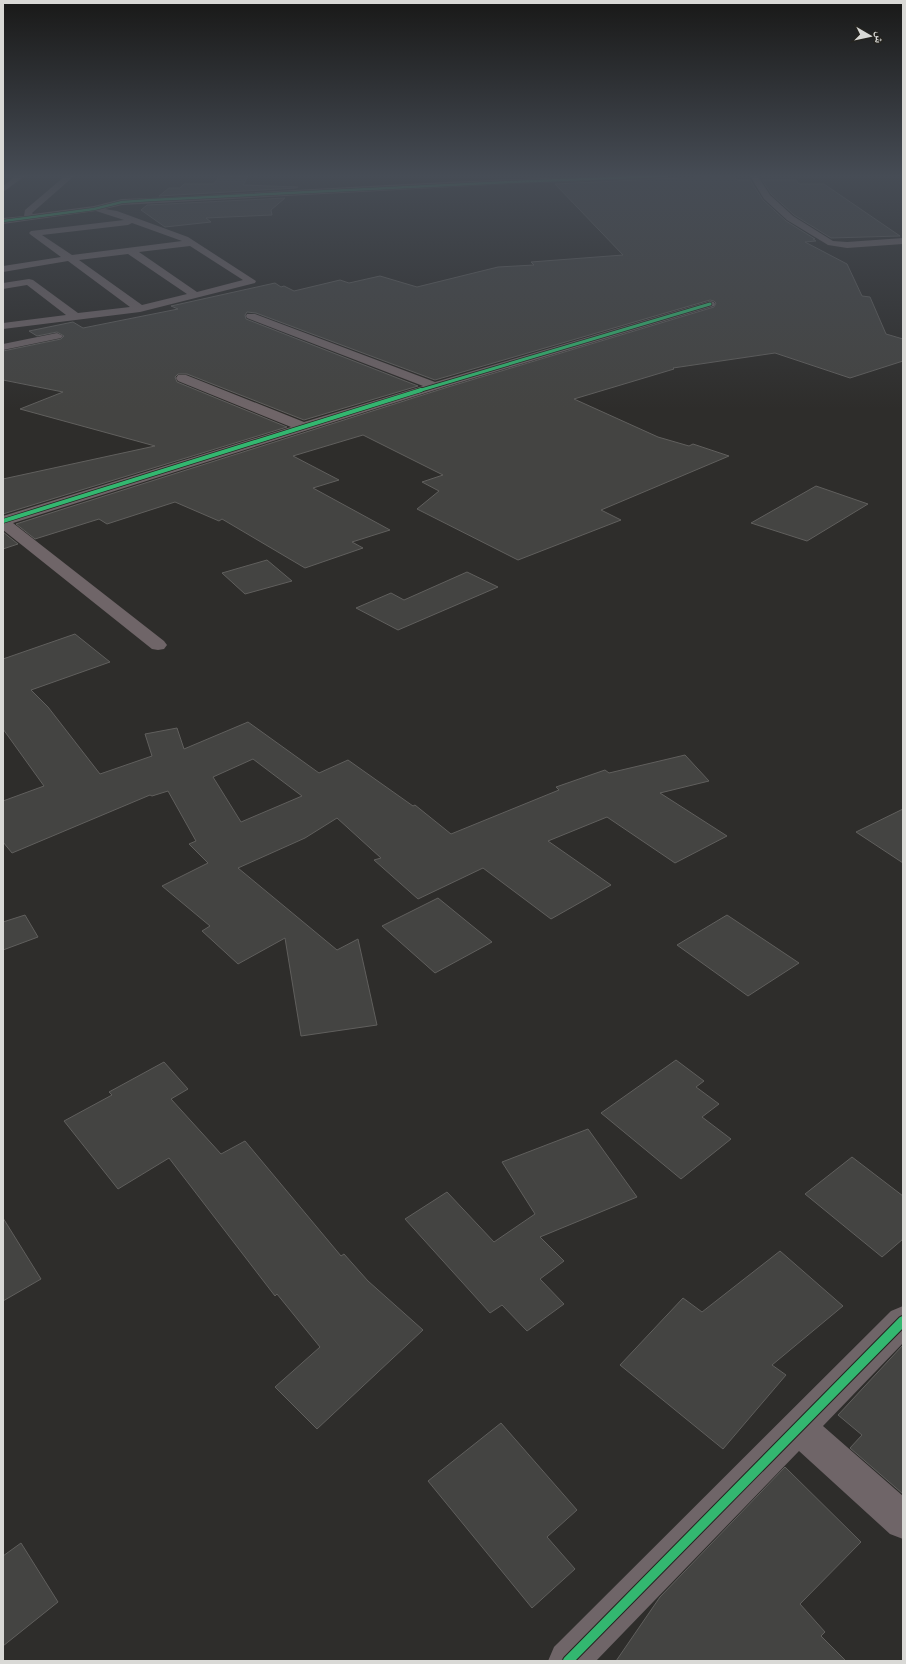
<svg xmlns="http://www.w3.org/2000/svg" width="906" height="1664" viewBox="0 0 906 1664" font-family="'Space Grotesk','Noto Naskh Arabic',sans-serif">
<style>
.building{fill:#444442;stroke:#605f5d;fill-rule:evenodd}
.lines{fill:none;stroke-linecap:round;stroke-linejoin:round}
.street{fill:#6f6568;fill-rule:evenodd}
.cycleway-far3-casing{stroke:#252420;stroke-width:3.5}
.cycleway-far2-casing{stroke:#252420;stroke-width:4.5}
.cycleway-far1-casing{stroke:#252420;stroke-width:5.5}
.cycleway-casing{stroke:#252420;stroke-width:12}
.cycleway-far3{stroke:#33b770;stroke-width:2.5}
.cycleway-far2{stroke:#33b770;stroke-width:3}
.cycleway-far1{stroke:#33b770;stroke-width:4}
.cycleway{stroke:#33b770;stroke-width:10}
</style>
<rect width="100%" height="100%" fill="#2e2d2b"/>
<g class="building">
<path d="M 219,176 L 248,176 L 243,185 L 298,187 L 296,188 L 159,196 L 169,188 L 180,188 L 184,184 L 214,184 Z"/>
<path d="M 698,177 L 734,177 L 737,180 L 750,180 L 763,200 L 786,221 L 815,239 L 813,239 L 816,241 L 805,242 L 847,264 L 862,296 L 870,297 L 886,334 L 903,339 L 903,361 L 850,378 L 775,353 L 673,368 L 674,369 L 574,399 L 658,437 L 689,446 L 693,444 L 729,456 L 601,510 L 621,520 L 518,560 L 417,509 L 439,491 L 422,482 L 443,475 L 363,435 L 293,456 L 339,480 L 313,488 L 390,530 L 352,542 L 363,548 L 305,568 L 222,519 L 219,521 L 175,502 L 107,524 L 99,519 L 35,539 L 16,524 L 448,387 L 714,307 L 716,303 L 714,301 L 710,300 L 435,380 L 256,313 L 247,312 L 245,315 L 246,319 L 418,386 L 304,420 L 187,374 L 178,374 L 175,377 L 177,382 L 287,427 L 3,514 L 3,479 L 155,446 L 20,409 L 63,392 L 3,380 L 3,351 L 61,339 L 64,336 L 57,332 L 37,336 L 29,331 L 73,322 L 83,328 L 178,309 L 171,306 L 275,283 L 281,287 L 284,286 L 294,291 L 340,280 L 349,283 L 380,276 L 417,287 L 498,267 L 534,265 L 531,262 L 623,255 L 555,184 Z"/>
<path d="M 762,180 L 796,180 L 799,184 L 824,184 L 900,236 L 831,238 L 794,215 L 771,194 Z"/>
<path d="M 285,198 L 271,210 L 272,215 L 206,218 L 211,222 L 165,227 L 141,210 L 147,205 Z"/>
<path d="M 816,486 L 868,504 L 807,541 L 751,523 Z"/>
<path d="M 3,532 L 18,544 L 3,549 Z"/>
<path d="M 267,560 L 292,581 L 245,594 L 222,573 Z"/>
<path d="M 467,572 L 498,587 L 398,630 L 356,608 L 391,593 L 404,600 Z"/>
<path d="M 75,634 L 110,662 L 31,690 L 48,707 L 100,774 L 152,756 L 145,734 L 177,728 L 184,749 L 248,722 L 319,773 L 348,760 L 413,806 L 415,805 L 451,834 L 559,790 L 556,787 L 605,770 L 609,773 L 685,755 L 709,781 L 660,793 L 727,836 L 675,863 L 607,817 L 548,841 L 611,885 L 551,919 L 483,868 L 418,899 L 374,860 L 381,858 L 337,818 L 305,838 L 238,868 L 337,950 L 358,939 L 377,1025 L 301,1036 L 285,938 L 238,964 L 202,931 L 210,926 L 162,886 L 208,863 L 189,844 L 196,841 L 168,791 L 152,796 L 150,795 L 12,853 L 3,842 L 3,801 L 44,786 L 3,729 L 3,659 ZM 253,759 L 302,796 L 241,822 L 213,777 Z"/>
<path d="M 903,809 L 903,863 L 856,832 Z"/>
<path d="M 438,898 L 492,942 L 435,973 L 382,926 Z"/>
<path d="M 25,915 L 38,937 L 3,950 L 3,922 Z"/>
<path d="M 727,915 L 799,963 L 748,996 L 677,945 Z"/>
<path d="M 676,1060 L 704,1081 L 696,1087 L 719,1104 L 702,1117 L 731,1139 L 681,1179 L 601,1113 Z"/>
<path d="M 164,1062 L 188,1089 L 171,1099 L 221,1154 L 245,1141 L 341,1256 L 344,1254 L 368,1281 L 423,1330 L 317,1429 L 275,1387 L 320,1347 L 277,1294 L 275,1296 L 169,1158 L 118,1189 L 64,1121 L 112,1095 L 109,1092 Z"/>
<path d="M 588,1129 L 637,1197 L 540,1237 L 564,1261 L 540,1279 L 564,1304 L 527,1331 L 502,1305 L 490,1313 L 405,1219 L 447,1192 L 494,1242 L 535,1214 L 502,1162 Z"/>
<path d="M 852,1157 L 903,1196 L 903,1239 L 882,1257 L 805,1194 Z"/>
<path d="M 3,1218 L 41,1279 L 3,1301 Z"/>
<path d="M 780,1251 L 843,1306 L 772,1365 L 786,1375 L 723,1449 L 620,1365 L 683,1298 L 702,1312 Z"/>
<path d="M 903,1345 L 903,1494 L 850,1448 L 862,1435 L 838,1415 Z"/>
<path d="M 501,1423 L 577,1510 L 547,1537 L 575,1569 L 532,1608 L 428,1481 Z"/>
<path d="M 785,1467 L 861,1542 L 800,1604 L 825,1632 L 821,1636 L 846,1661 L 616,1661 L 660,1597 Z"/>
<path d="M 21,1543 L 58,1602 L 3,1646 L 3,1556 Z"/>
</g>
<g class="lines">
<g class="street">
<path d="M 16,176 L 25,176 L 3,192 L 3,186 Z"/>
<path d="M 65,176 L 74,176 L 32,213 L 33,214 L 94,206 L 122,199 L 151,198 C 323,189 496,176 669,176 L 665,178 L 509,184 L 122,205 L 105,209 L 117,211 L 188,237 L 256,281 L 255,283 L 140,312 L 3,329 L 3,323 L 66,315 L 27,285 L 3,289 L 3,283 L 29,279 L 33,280 L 78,313 L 130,307 L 68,261 L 3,272 L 3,266 L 61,257 L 31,235 L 29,233 L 31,231 L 124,220 L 96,211 L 3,224 L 3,218 L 24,216 L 25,210 ZM 132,223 L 182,241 L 72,255 L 42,235 L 128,225 ZM 190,246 L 243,280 L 197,292 L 139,252 ZM 128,254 L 187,294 L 142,305 L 79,260 Z"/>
<path d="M 750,176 L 758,176 L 770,195 L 793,216 L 833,241 L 847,242 L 903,238 L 903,244 L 847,248 L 828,245 L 787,220 L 764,199 Z"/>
<path d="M 710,301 L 714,302 L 715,304 L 714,306 L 448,386 L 13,523 L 164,641 L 167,645 L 164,649 L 158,650 L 152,649 L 3,530 L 3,516 L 291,427 L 178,381 L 176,378 L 178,375 L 186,375 L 304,422 L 423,386 L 247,318 L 246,316 L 247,314 L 255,314 L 435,382 Z"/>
<path d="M 57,333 L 63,336 L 61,338 L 3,350 L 3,344 Z"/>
<path d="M 903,1306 L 903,1343 L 823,1426 L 903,1496 L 903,1539 L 890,1534 L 799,1451 L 596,1661 L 548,1661 L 554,1647 L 891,1311 Z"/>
</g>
<g class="cycleway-far3-casing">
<path id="cycleway-far3" d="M 3,221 L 94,209 L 122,202 L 151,200 L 509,182 L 665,176"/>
</g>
<g class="cycleway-far2-casing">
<path id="cycleway-far2" d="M 418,391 L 710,304"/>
</g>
<g class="cycleway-far1-casing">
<path id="cycleway-far1" d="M 3,521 L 421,390"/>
</g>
<g class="cycleway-casing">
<path id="cycleway" d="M 568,1661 L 903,1321"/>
</g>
<use href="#cycleway-far3" class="cycleway-far3"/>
<use href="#cycleway-far2" class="cycleway-far2"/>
<use href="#cycleway-far1" class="cycleway-far1"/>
<use href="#cycleway" class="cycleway"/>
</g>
<linearGradient id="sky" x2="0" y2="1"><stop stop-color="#191918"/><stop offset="0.43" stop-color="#464c55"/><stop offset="1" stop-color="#464c55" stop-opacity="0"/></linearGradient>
<rect width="906" height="409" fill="url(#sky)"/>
<rect width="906" height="1664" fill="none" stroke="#d9d9d6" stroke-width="8"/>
<g transform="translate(870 36) rotate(99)" stroke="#252420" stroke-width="3" paint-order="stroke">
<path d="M0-3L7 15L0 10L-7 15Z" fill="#d9d9d6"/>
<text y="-6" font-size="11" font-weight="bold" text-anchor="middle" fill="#d9d9d6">ش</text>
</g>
</svg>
